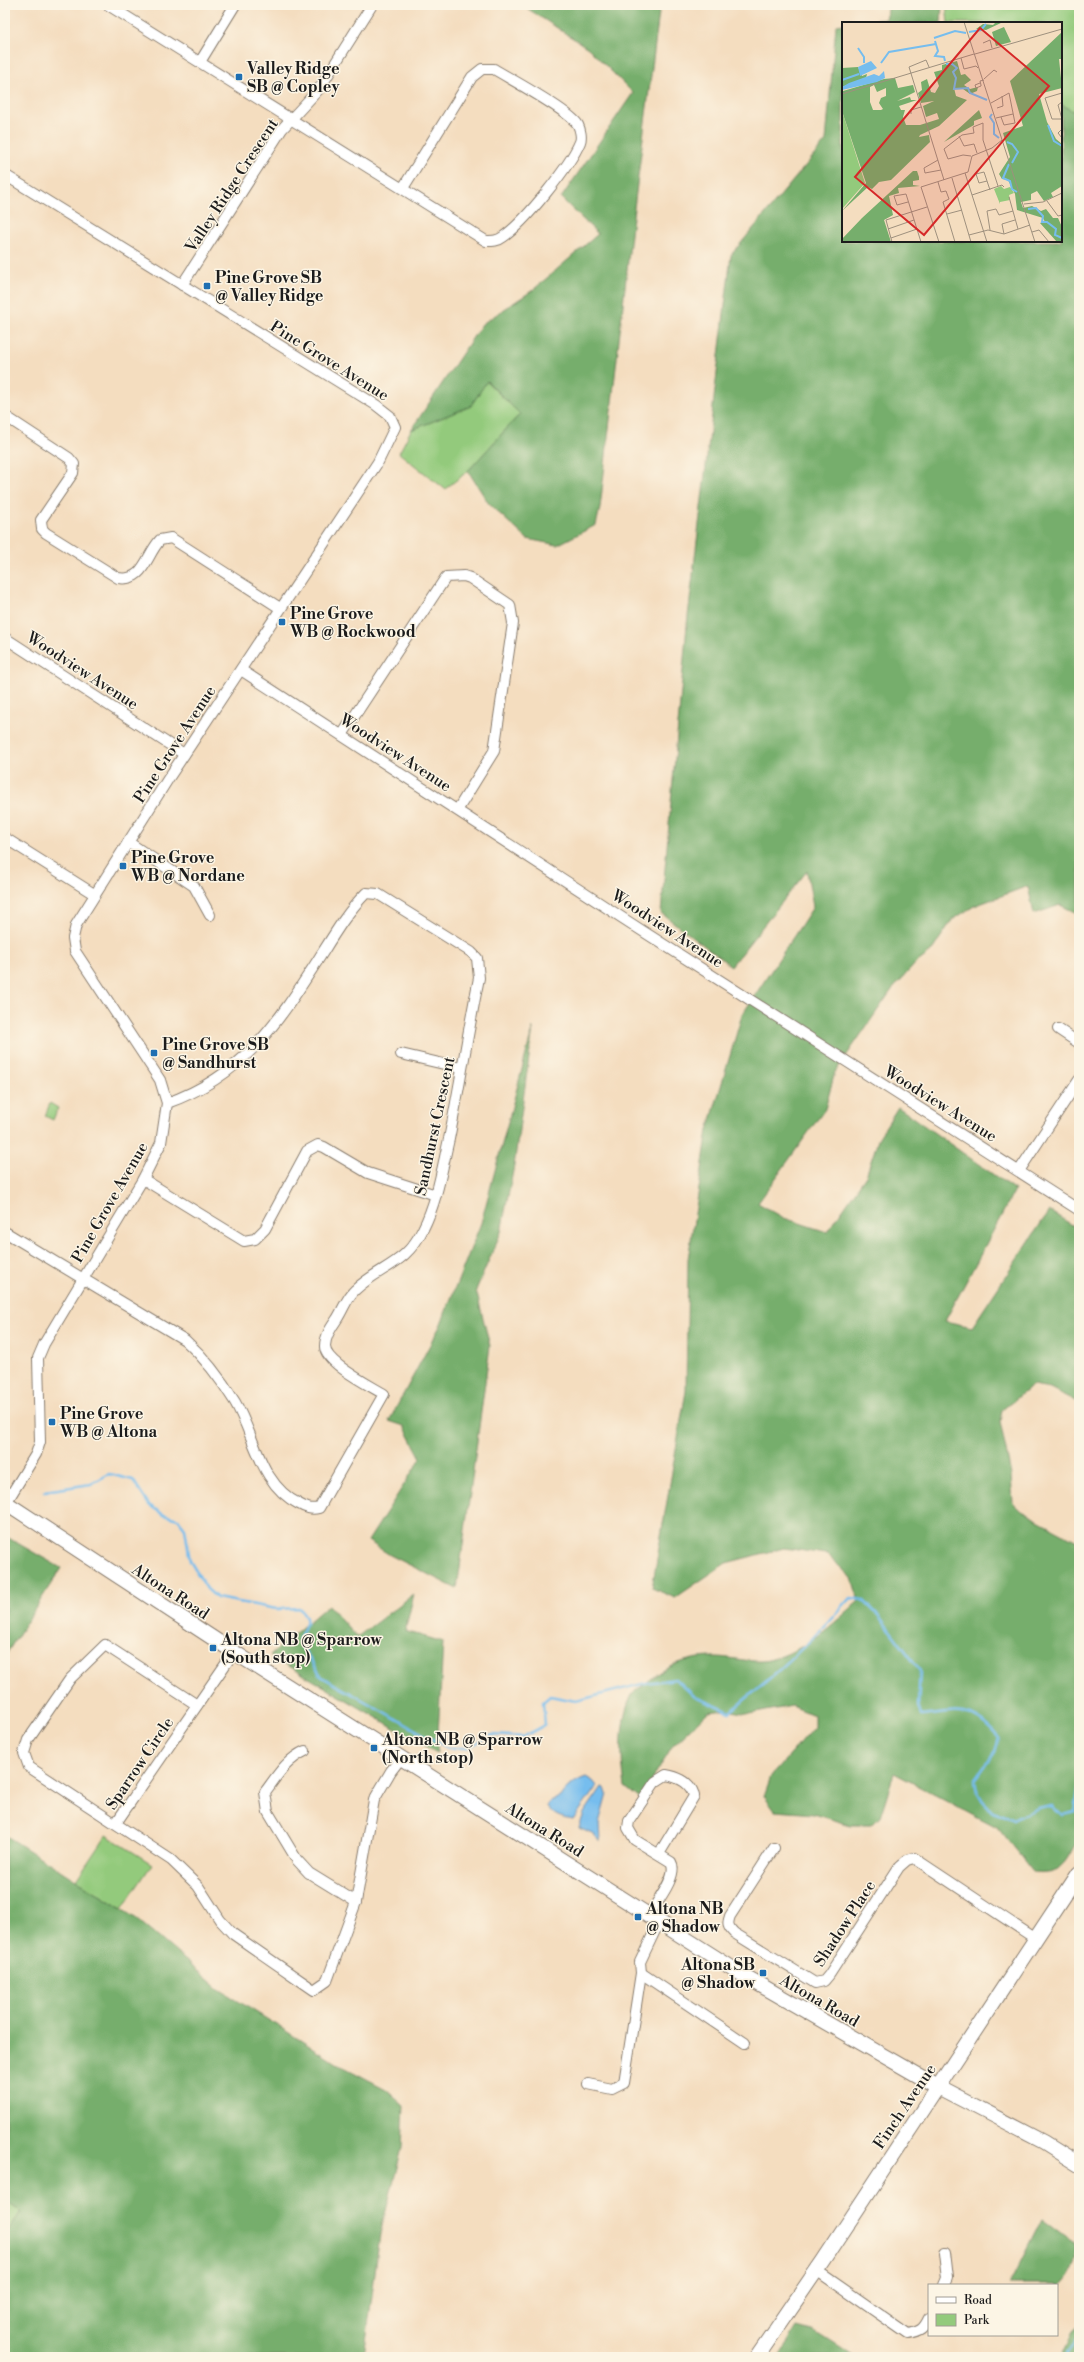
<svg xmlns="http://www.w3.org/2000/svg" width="1084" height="2362" viewBox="0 0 1084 2362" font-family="'Libre Bodoni',serif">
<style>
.green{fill:#93ca7c;stroke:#58734c}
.forest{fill:#76ae6c;stroke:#496544}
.water{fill:#76bdee;stroke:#496c85}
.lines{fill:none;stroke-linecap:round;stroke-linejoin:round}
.stream{stroke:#76bdee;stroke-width:2.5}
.street-casing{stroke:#887c6e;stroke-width:12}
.secondary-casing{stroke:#887c6e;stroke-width:16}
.street{stroke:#fff;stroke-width:10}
.secondary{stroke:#fff;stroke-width:14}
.poi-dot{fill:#1f6fb2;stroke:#fcf5e5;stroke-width:1.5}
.labels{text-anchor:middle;stroke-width:3;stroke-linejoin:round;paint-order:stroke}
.poi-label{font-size:16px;font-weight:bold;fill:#1c1c1c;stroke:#fcf5e5;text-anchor:start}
.street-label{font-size:16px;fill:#1c1c1c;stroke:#fcf5e5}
.inset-river{fill:none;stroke:#76bdee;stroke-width:2}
.inset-road{fill:none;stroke:#9e907e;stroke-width:1}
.view{fill:#d62828;fill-opacity:0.15;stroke:#d62828;stroke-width:2}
.inset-edge{fill:none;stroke:#1c1c1c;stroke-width:2}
</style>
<rect width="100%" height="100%" fill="#fcf5e5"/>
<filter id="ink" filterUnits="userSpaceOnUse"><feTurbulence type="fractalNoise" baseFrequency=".025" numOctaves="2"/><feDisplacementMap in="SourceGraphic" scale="8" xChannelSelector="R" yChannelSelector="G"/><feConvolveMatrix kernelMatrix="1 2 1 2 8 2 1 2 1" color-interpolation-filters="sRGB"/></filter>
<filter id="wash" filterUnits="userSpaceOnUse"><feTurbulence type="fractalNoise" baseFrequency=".012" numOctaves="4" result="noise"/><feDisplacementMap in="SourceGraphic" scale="16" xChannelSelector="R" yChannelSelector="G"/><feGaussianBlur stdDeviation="0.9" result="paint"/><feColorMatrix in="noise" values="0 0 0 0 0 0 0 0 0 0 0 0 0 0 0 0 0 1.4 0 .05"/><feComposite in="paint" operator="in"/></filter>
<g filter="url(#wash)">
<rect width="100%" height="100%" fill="#f4ddbf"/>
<g class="green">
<path d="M 946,5 L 1079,5 L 1079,115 L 1061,104 L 1061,23 L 948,23 Z"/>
<path d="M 486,381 L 520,414 L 468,471 L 445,489 L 399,453 L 411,430 L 471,406 Z"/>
<path d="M 50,1103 L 58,1108 L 53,1120 L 45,1116 Z"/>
<path d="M 106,1835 L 152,1864 L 122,1909 L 76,1880 Z"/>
<path d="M 5,2201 L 21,2212 L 5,2235 Z"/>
</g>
<g class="forest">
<path d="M 522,5 L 660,5 L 634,208 L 600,508 L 596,525 L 557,545 L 527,539 L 489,504 L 468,471 L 520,414 L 487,381 L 471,406 L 411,430 L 482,324 L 533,290 L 598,234 L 561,198 L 633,93 L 588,48 Z"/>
<path d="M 889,5 L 942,5 L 941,23 L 852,23 L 886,19 Z"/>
<path d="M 843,24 L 843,241 L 1061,241 L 1061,104 L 1079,115 L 1079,914 L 1060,905 L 1034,914 L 1028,886 L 974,906 L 952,920 L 931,952 L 915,964 L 891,991 L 835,1072 L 825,1109 L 758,1203 L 784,1218 L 827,1232 L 866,1176 L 879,1137 L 898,1107 L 1015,1190 L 945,1321 L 972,1327 L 1049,1211 L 1079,1229 L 1079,1403 L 1050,1388 L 1033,1385 L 1002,1410 L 1000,1421 L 1011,1475 L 1013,1503 L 1021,1511 L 1079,1542 L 1079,1839 C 1066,1863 1063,1875 1033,1872 L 997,1827 L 894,1773 L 880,1817 L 872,1825 L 851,1825 L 814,1814 L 775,1811 L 764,1796 L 771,1776 L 814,1727 L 814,1715 L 792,1706 L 750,1714 L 726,1710 L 708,1712 L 673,1745 L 640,1799 L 625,1787 C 621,1757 618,1723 632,1695 C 635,1690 642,1686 646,1683 C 666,1666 685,1658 711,1657 C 728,1656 754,1664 769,1660 C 805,1651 832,1625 859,1601 L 852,1578 L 826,1554 L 784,1548 L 726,1563 L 675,1598 L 652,1588 L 686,1391 L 688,1259 L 708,1130 L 742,1015 L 813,907 L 807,871 L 731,966 L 661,913 L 687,625 L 731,255 L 826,141 L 836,25 Z"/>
<path d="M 533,1028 L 514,1166 L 501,1232 L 476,1290 L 490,1346 L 457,1589 L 390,1555 L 368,1541 L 421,1458 L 404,1426 L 389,1421 L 440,1326 L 481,1223 Z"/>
<path d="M 5,1536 L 61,1568 L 5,1656 Z"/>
<path d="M 414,1594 L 405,1631 L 443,1642 L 437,1753 L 270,1655 L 328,1605 L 357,1637 Z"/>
<path d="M 5,1835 L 137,1919 L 219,1989 L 340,2065 L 386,2089 L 404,2105 L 402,2148 L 380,2234 L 364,2357 L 5,2357 L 5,2235 L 21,2212 L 5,2201 Z"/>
<path d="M 1042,2219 L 1075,2244 C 1081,2259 1069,2281 1057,2289 L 1057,2285 L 1009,2285 Z"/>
<path d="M 1079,2326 L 1079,2357 L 1061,2357 L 1073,2331 Z"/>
<path d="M 797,2327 L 813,2331 L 854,2357 L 778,2357 Z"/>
</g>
<g class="water">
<path d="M 586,1777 L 593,1781 L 597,1786 L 573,1820 C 564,1819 551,1815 547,1806 L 550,1801 L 560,1797 C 566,1787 575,1781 586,1777 Z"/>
<path d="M 602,1787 L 605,1788 L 607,1794 L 599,1823 L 600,1841 L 592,1834 L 579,1828 L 584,1813 Z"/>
</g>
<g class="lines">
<g class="stream">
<path d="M 45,1491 L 91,1484 L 109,1474 L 133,1480 L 149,1505 L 164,1515 L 178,1519 L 185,1528 L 190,1561 L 207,1589 L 217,1598 L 277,1609 L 299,1608 C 312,1620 305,1625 299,1639 L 302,1647 L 322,1677 L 448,1748 L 467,1748 L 492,1735 L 523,1737 L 545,1725 L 543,1702 L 550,1696 L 576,1701 L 646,1683 L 676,1679 L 695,1697 L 730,1712 C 774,1676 813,1641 850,1598 L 863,1600 L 879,1616 L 920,1670 L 918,1706 L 921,1716 C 961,1712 970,1705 999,1738 L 995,1752 L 975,1780 C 978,1806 991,1811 1014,1820 L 1037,1808 L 1052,1805 L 1062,1815 L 1075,1812 L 1079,1787"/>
<path d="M 1068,2357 L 1068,2352 L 1079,2337"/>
</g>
</g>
</g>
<g filter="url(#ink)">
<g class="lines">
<g class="street-casing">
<g id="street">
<path d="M 108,5 L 486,241 C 493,241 498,241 503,237 C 525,222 570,166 580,142 C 582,137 580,129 578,125 C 570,111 510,79 494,69 L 482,69 L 472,77 L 403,188"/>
<path d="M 200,62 L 235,5"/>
<path d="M 5,175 L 376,405 L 390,416 L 395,427 L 378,462 L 168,779 L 76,925 L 73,938 L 75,951 L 160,1080 L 167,1103 L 161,1143 L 143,1179 L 44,1344 L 38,1358 L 40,1442 L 36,1454 L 6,1503"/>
<path d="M 182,285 L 282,129 L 319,89 L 372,5"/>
<path d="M 5,416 L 69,458 L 74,464 L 73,473 L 41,520 L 42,529 L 46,533 L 118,578 C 144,582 145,557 160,540 L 171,538 L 280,608"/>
<path d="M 5,638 L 184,754"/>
<path d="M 241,670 L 641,930 L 1079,1210"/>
<path d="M 342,735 L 446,577 L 464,576 L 470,578 L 510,605 L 513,623 L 494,751 L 458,809"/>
<path d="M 5,838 L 94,894"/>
<path d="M 128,842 L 194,886 L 210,915"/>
<path d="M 1058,1029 L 1079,1043"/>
<path d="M 401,1054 L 461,1068"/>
<path d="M 1019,1171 L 1079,1080"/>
<path d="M 143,1179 L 244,1241 L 255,1239 L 265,1229 L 307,1151 L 318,1145 L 324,1147 L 368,1173 L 436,1195"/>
<path d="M 5,1232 L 185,1340 C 205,1358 221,1379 235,1402 C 255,1436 260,1485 299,1504 C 306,1508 311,1510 319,1508 L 384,1394 C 371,1386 324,1363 325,1346 C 325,1336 332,1326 337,1319 C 343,1310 347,1297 355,1290 C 380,1266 406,1265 423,1229 C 437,1201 442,1169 449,1139 C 460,1085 468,1031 479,978 L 477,958 L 471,952 L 378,894 L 366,893 C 349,910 336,931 323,952 C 280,1019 247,1075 167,1103"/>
<path d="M 197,1705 L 105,1645 L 70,1679 L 28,1740 L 24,1753 L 29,1767 L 171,1860 L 198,1886 L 220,1920 L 233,1934 L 314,1990 L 327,1981 L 356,1902 L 374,1800 L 391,1771 L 401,1758"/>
<path d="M 305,1751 C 286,1760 277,1776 265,1792 L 268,1812 L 297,1860 L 309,1873 L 356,1902"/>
<path d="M 116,1823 L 234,1652"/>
<path d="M 774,1848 L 730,1916 C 727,1924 728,1927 734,1933 L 815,1983 L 824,1981 L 829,1975 L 899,1867 L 907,1860 L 914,1858 L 1036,1939"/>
<path d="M 649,1915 C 656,1903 679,1875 671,1862 L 635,1840 L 628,1828 L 629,1821 L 655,1782 L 666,1775 C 678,1777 691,1782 694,1796 L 659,1854"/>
<path d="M 641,1973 L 745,2043"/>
<path d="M 588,2084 L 612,2089 L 624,2083 L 641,1973 L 640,1962 L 659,1922"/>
<path d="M 816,2270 L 908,2334 C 920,2332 924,2329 929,2318"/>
<path d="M 945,2285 L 948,2278 L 945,2252"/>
</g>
</g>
<g class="secondary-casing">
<g id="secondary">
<path d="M 5,1502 L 234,1652 L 743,1975 L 938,2087 L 1044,2142 L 1079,2164"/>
<path d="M 757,2357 L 823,2261 L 1079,1873"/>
</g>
</g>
<use href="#street" class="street"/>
<use href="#secondary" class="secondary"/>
</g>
</g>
<g class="poi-dot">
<rect x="235" y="73" width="8" height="8" rx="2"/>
<rect x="203" y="282" width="8" height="8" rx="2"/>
<rect x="278" y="618" width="8" height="8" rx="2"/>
<rect x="119" y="862" width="8" height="8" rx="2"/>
<rect x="150" y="1049" width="8" height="8" rx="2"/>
<rect x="48" y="1418" width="8" height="8" rx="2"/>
<rect x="209" y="1644" width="8" height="8" rx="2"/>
<rect x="370" y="1744" width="8" height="8" rx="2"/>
<rect x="634" y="1913" width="8" height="8" rx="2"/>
<rect x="759" y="1969" width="8" height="8" rx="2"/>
</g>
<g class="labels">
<g class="poi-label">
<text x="247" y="74">Valley Ridge<tspan x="247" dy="18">SB @ Copley</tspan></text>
<text x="215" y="283">Pine Grove SB<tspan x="215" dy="18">@ Valley Ridge</tspan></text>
<text x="290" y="619">Pine Grove<tspan x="290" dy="18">WB @ Rockwood</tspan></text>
<text x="131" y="863">Pine Grove<tspan x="131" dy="18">WB @ Nordane</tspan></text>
<text x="162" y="1050">Pine Grove SB<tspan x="162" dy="18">@ Sandhurst</tspan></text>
<text x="60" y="1419">Pine Grove<tspan x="60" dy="18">WB @ Altona</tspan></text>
<text x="221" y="1645">Altona NB @ Sparrow<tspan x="221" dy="18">(South stop)</tspan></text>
<text x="382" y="1745">Altona NB @ Sparrow<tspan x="382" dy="18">(North stop)</tspan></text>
<text x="646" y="1914">Altona NB<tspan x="646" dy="18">@ Shadow</tspan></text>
<text x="755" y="1970" text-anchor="end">Altona SB<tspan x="755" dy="18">@ Shadow</tspan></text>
</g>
<g class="street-label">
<text transform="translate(231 185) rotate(-57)" y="6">Valley Ridge Crescent</text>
<text transform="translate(330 360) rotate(32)" y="6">Pine Grove Avenue</text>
<text transform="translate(83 670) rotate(33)" y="6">Woodview Avenue</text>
<text transform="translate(174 744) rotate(-57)" y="6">Pine Grove Avenue</text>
<text transform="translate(396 752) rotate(33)" y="6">Woodview Avenue</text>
<text transform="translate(668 928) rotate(33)" y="6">Woodview Avenue</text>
<text transform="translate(941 1103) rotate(32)" y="6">Woodview Avenue</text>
<text transform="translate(434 1126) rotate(-78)" y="6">Sandhurst Crescent</text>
<text transform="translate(109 1202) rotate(-60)" y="6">Pine Grove Avenue</text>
<text transform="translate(171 1591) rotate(33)" y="6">Altona Road</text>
<text transform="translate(139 1763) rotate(-56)" y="6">Sparrow Circle</text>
<text transform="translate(545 1829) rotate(32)" y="6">Altona Road</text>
<text transform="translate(844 1923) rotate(-57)" y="6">Shadow Place</text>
<text transform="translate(820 2000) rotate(30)" y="6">Altona Road</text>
<text transform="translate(904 2106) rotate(-56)" y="6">Finch Avenue</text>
</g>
</g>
<g transform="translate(842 22)">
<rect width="220" height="220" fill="#f4ddbf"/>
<path d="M 0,89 L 23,161 L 0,187 ZM 159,164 L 162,167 L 168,165 L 172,171 L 167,173 L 168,178 L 158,180 L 158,182 L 152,167 Z" fill="#93ca7c"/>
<path d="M 154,0 L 161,0 L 144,8 L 134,7 L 141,2 L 151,3 ZM 162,5 L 169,20 L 154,24 L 150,10 ZM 220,10 L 220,37 L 217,37 L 220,66 L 197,72 L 205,100 L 214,117 L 220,122 L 220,164 L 209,171 L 211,175 L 202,179 L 195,169 L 189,172 L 189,178 L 179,180 L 181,186 L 190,184 L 199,189 L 204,187 L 211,196 L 216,196 L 220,205 L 220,220 L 215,220 L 198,201 L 203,200 L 201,196 L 175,188 L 173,172 L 166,158 L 160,157 L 157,152 L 168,135 L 161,111 L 181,104 L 168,59 ZM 115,39 L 119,53 L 123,52 L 129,58 L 122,63 L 128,67 L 136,65 L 135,69 L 128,72 L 121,67 L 112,66 L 114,74 L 125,78 L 97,104 L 78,113 L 77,115 L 87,113 L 88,120 L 49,158 L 37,160 L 30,167 L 26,165 L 0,189 L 24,161 L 0,89 L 1,69 L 42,57 L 53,56 L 56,66 L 71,63 L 73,70 L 55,79 L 68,75 L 69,78 L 75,78 L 57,84 L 59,88 L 63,88 L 61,95 L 64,103 L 78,103 L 97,97 L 95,91 L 84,95 L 81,84 L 92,79 L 79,81 L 76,71 L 80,68 L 79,60 L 85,57 L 89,70 L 93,71 L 97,64 L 92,50 L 100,48 L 100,43 ZM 32,63 L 35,70 L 44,66 L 44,74 L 39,76 L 37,81 L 41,87 L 39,88 L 31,88 L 28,80 L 28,65 ZM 16,45 L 20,54 L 25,52 L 24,56 L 0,65 L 0,46 ZM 137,88 L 140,96 L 132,99 L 132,103 L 102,120 ZM 71,149 L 75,149 L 77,155 L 77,158 L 71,159 L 71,163 L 78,164 L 56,166 L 57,171 L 47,174 L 51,193 L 42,198 L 49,220 L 0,220 L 0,217 L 20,196 Z" fill="#76ae6c" fill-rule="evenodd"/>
<path d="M 29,39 L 35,46 L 18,54 L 16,45 ZM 42,49 L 43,56 L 35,60 L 0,68 L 0,65 L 7,61 L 32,52 L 37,54 Z" fill="#76bdee"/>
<path class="inset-river" d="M 127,10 L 139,8 L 144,2M 92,16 L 113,9 L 124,11M 93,19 L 96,29 L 93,34 L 102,35 L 103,39M 16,26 L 22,35 L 22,41M 39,41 L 47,30 L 94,22M 104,42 L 110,42 L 115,46 L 111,50 L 114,56 L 112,67 L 126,66 L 128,71 L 145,78M 0,58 L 17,52M 150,92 L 148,95 L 152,101 L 152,112 L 157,116M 206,103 L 212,119 L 220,124M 165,120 L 170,122 L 176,130 L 170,141M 167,142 L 161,156 L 168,159 L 170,167 L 175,170M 186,187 L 194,186 L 201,194 L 200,200 L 205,200 L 214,207 L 213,213 L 220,216"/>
<path class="inset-road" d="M 122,0 L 193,220M 141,21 L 148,18 L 150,26M 133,32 L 220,7M 119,36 L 122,47 L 134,44 L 136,46M 87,45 L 84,38 L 67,45 L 102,158M 142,57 L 152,48 L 155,50M 138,61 L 133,63 L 134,66 L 139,64 L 139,63 L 138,59 L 142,58M 220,71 L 203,76 L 210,97 L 220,97M 0,72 L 132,32M 149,81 L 167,71 L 173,101 L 162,103 L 159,95M 155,86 L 161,84 L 160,74M 69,92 L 69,88 L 79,85M 154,96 L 171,92M 220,97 L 216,83 L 220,80M 220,107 L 216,111 L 220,116M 117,114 L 122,124 L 132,122 L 135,131M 129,134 L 121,133 L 106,137 L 102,127 L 120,113 L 132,111 L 131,105 L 141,101 L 141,118 L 156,164M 96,138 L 82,146 L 83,151 L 99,148M 123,151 L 145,220M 110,156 L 129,220M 145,159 L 137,161 L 134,152 L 142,150 L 148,168M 96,160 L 99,170 L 104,169 L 107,177 L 101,180 L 113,220M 130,173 L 160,163 L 162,165M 167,175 L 176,207M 205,179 L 216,194 L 220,193M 66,180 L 55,183 L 52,174 L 64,172 L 79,220M 182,182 L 201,180 L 220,171M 105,192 L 120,188M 46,207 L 72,198M 148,208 L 145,189 L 154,187 L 157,193 L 171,189M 190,210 L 197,208 L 207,220M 162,212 L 160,202 L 173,198M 127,213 L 146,208 L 162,212 L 188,203M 49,216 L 75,207M 50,220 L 44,198 L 85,185M 97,220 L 79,165 L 126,150 L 130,134 L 150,126 L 160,118"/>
<path class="view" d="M 138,6 L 207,64 L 82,213 L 13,155 Z"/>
<rect width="220" height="220" class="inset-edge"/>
</g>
<rect width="1084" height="2362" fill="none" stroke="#fcf5e5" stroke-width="20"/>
<rect x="928" y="2284" width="130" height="52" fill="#fcf5e5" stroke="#a29e95"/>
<rect x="936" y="2297" width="20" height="6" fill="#ffffff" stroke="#a29e95"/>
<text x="964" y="2304" font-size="12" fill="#1c1c1c">Road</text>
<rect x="936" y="2314" width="20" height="12" fill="#93ca7c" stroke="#a29e95"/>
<text x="964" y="2324" font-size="12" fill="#1c1c1c">Park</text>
</svg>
